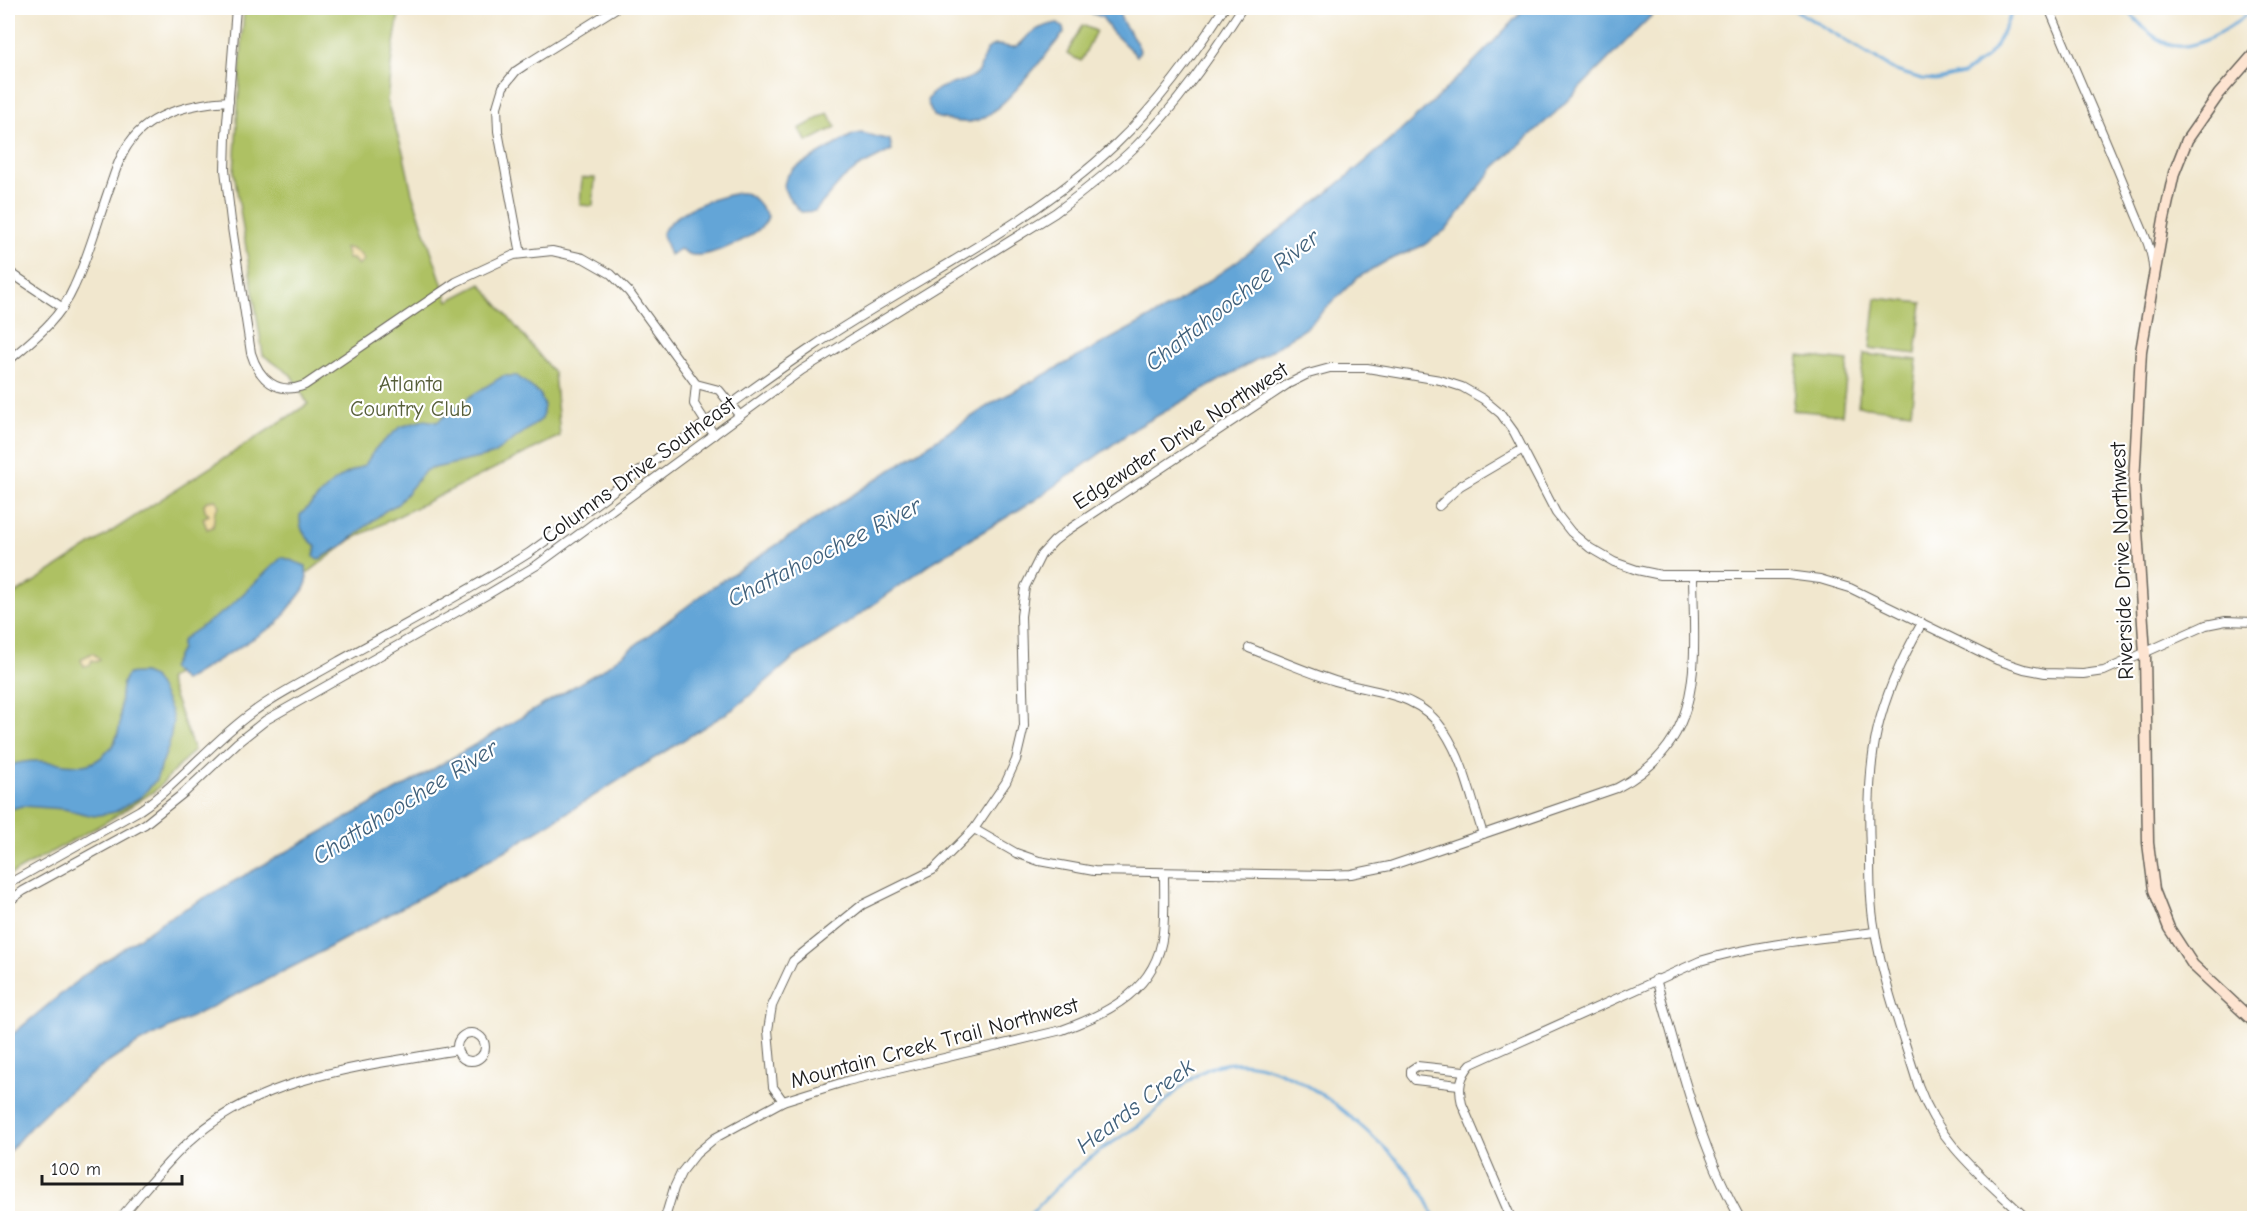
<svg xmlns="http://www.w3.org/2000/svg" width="2262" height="1226" viewBox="0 0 2262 1226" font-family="'Comic Neue',sans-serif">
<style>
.green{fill:#aec164;stroke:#656e40;stroke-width:1.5}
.sand{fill:#eeda9e;stroke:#857b5d;stroke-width:1.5}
.water{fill:#63a5d7;stroke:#40607a;stroke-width:1.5}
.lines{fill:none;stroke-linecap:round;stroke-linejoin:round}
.stream{stroke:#63a5d7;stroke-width:3}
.street-casing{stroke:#67635a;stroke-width:10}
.secondary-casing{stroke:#67635a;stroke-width:13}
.street{stroke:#fff;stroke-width:8}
.secondary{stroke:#fde4d1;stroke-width:10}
.labels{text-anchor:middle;stroke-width:4.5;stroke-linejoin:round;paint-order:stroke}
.park-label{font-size:22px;fill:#565e39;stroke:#fff}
.street-label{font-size:22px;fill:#1c1c1c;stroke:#fff}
.water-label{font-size:24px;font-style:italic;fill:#40607a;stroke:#fff}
</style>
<rect width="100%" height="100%" fill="#fff"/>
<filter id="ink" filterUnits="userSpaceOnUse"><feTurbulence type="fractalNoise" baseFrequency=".0167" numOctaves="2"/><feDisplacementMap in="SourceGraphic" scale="12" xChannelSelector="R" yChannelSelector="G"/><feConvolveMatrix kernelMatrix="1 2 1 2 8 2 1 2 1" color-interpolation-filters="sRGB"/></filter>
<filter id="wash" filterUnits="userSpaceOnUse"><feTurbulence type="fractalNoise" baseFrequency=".008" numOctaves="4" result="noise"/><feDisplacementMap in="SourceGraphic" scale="24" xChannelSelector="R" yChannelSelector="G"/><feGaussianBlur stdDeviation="1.35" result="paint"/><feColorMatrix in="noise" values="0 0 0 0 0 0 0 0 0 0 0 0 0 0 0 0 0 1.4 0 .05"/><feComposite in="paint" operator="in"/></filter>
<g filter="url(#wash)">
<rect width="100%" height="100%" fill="#f1e7ce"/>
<g class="green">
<path d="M 244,8 L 400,8 L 392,56 L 387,102 L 403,152 L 412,193 L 448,301 L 481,284 L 554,373 L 560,436 L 352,539 L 168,680 L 194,750 L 156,790 L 106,822 L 8,876 L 8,603 L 15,594 L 308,404 L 291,375 L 263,355 L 234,172 Z"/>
<path d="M 1082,25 L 1096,31 L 1081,61 L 1067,54 Z"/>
<path d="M 828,113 L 836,127 L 807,142 L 799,129 Z"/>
<path d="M 582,178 L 595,178 L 593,206 L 580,205 Z"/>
<path d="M 1876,298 L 1922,303 L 1916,354 L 1870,348 Z"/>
<path d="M 1864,354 L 1917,360 L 1911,412 L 1858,406 Z"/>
<path d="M 1799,356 L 1848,361 L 1842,415 L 1793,410 Z"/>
</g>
<g class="sand">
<path d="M 345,248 C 351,247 362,254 364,260 L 358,265 L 353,259 L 348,259 Z"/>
<path d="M 216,500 L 219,506 L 215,511 L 213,527 L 207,529 L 203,518 L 209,515 L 205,510 L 204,504 L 207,501 Z"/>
<path d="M 93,653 L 100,660 L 95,662 L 92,660 L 90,665 L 84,666 L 81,660 L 82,658 Z"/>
</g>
<g class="water">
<path d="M 1082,8 L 1119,8 C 1119,26 1136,34 1140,51 L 1137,56 L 1112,32 L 1102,17 L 1085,11 Z"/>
<path d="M 1525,8 L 1659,8 L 1555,113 L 1495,167 L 1447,229 L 1424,245 L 1385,262 L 1357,278 L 1307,327 L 1266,354 L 1136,428 L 1035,500 L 933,562 L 845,625 L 796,656 L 735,708 L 510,848 L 308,959 L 139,1043 C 89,1073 44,1107 8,1153 L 8,1038 L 84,975 L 165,920 L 418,778 L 602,670 L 714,586 L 994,402 L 1175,304 C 1302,219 1423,121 1525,8 Z"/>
<path d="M 1057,23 L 1063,28 L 1064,33 C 1044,56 1009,104 983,118 C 968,126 948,121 933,116 L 927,101 C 936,82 959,86 975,75 C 984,68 981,53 990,47 C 998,42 1005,48 1013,47 C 1021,47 1025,37 1031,33 C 1039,27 1048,25 1057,23 Z"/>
<path d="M 862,133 L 890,140 L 892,150 L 857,168 L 842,180 L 815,211 L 801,212 C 788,197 775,187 793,169 L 852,135 Z"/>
<path d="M 737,193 C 753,191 759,205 768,216 C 766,234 710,258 693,255 C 688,255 684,251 680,249 L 670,255 L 662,233 C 677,209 711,199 737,193 Z"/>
<path d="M 503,376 L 517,376 L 540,394 L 544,405 L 542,419 L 492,455 L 426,470 L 398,504 L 385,511 L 342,546 L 318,560 L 314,557 L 316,546 C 305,537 299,530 300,515 L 331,484 L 344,475 L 365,465 L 375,449 L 400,427 L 424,420 L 437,422 L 472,395 Z"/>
<path d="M 282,557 L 306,566 L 307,582 L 304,589 L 277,624 L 184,681 L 171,668 L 181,649 L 181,642 L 187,636 L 226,610 Z"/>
<path d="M 143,673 L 153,677 L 160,688 L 171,711 L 173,722 L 169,745 L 156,780 L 141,797 L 115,812 L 94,816 L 64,809 L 22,806 L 8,810 L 8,766 C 20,762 36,760 49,762 C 78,765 92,772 112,746 C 115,741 118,734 119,729 C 122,717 117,680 129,674 C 132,673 139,673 143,673 Z"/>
</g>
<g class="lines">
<g class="stream">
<path d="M 1792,8 L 1896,71 L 1922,79 L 1936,80 L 1963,74 L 1986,58 L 1995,47 L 2014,8"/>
<path d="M 2126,8 C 2137,21 2151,38 2168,44 C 2193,55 2237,24 2254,8"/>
<path d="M 1027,1218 C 1047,1196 1068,1175 1093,1156 C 1107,1145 1123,1136 1138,1126 C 1161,1109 1174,1089 1200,1073 C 1250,1042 1318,1088 1355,1121 C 1384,1146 1423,1180 1434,1218"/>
</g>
</g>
</g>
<g filter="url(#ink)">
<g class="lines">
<g class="street-casing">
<g id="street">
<path d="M 236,8 L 226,135 L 225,170 L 231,221 L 251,353 C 259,379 277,396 305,385 L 456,282 L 514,255 L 552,251 L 583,258 L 611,274 L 629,292 L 696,384 L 719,390 L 740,416"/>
<path d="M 2049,8 C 2076,73 2105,137 2131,202 C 2138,222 2152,246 2153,267"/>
<path d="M 521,254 L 498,131 L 497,107 L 503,87 L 516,71 L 525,65 L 616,8"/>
<path d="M 8,271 L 63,308"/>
<path d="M 8,361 C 34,339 60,319 74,287 C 88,257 97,224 108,192 C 114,176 119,156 130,142 C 151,112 195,103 229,101"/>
<path d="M 696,384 L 694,404 L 714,435"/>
<path d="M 1439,506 L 1460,486 L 1523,449"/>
<path d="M 1922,623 C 1875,705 1866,756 1870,850 C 1870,877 1870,905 1875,931 C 1883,982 1903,1035 1918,1085 C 1940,1145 1982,1176 2026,1218"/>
<path d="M 1249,648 C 1277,659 1306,672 1335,681 C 1375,693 1419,692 1444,731 C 1464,761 1472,801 1483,834"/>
<path d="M 974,829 L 1016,853 L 1039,861 L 1094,871 L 1329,875 L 1351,874 L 1390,866 L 1617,788 C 1707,742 1694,661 1693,575"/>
<path d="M 8,884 L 140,810 C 181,782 212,741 253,712 C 280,692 310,678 339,661 C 403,626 467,592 529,553 C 623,485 715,413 811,348 C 911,280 1026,229 1115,145 C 1158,104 1192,57 1224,8"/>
<path d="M 8,902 L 23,891 L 145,824 L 185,792 L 237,743 L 266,720 L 485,596 L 537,565 L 802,370 L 1055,213 C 1083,192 1111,170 1136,146 C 1177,105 1211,56 1242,8"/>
<path d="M 1656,979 C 1680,1062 1698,1144 1740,1218"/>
<circle cx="471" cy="1047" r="14"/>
<path d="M 1459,1085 L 1415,1080 L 1411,1075 L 1411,1070 L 1417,1066 L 1464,1071"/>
<path d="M 783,1101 L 773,1087 L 768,1030 L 772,1006 L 793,961 L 862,905 L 933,870 L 974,829 L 1006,782 L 1016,760 L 1024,726 L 1021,616 L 1025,587 L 1041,555 L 1054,541 L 1068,530 L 1288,384 L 1308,374 L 1330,368 L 1367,368 L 1440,380 L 1462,387 L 1483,399 L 1501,414 L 1514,432 L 1556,513 L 1571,532 L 1590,548 L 1614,562 L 1637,570 L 1661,575 L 1788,575 L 1820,579 L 1850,588 L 1997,660 L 2024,669 L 2045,673 L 2083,674 L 2104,671 L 2206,625 L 2226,621 L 2254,622"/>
<path d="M 120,1218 C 143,1192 165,1163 191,1140 C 262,1075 366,1066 457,1050"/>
<path d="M 665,1218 L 674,1188 L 681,1173 L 696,1154 L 715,1138 L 783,1101 L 847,1081 L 1062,1030 C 1109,1013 1157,989 1163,933 C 1165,914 1164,893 1164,873"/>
<path d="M 1511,1218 L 1462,1104 C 1458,1088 1460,1076 1471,1064 L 1700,961 C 1757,944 1816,939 1875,932"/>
</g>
</g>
<g class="secondary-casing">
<path id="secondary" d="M 2254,54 L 2219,94 L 2187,140 L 2174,173 L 2164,219 L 2141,351 L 2134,483 L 2145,654 L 2148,843 L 2154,890 L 2169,928 L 2193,965 L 2254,1022"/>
</g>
<use href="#street" class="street"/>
<use href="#secondary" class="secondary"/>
</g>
</g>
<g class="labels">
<g class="park-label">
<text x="411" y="391">Atlanta<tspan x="411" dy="25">Country Club</tspan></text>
</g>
<g class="street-label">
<text transform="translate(1180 435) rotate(-33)" y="8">Edgewater Drive Northwest</text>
<text transform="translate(638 469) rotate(-36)" y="8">Columns Drive Southeast</text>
<text transform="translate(2121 561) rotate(-92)" y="8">Riverside Drive Northwest</text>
<text transform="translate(934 1042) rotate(-15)" y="8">Mountain Creek Trail Northwest</text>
</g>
<g class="water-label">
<text transform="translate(1232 300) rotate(-38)" y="8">Chattahoochee River</text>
<text transform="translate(824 552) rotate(-27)" y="8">Chattahoochee River</text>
<text transform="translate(405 802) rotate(-32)" y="8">Chattahoochee River</text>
<text transform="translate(1135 1106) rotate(-37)" y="8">Heards Creek</text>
</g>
</g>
<rect width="2262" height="1226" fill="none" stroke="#fff" stroke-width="30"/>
<path d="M42 1175v9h140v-9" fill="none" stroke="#1c1c1c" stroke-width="3"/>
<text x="51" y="1175" font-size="18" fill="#1c1c1c" stroke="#ffffff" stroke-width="4.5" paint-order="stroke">100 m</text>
</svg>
